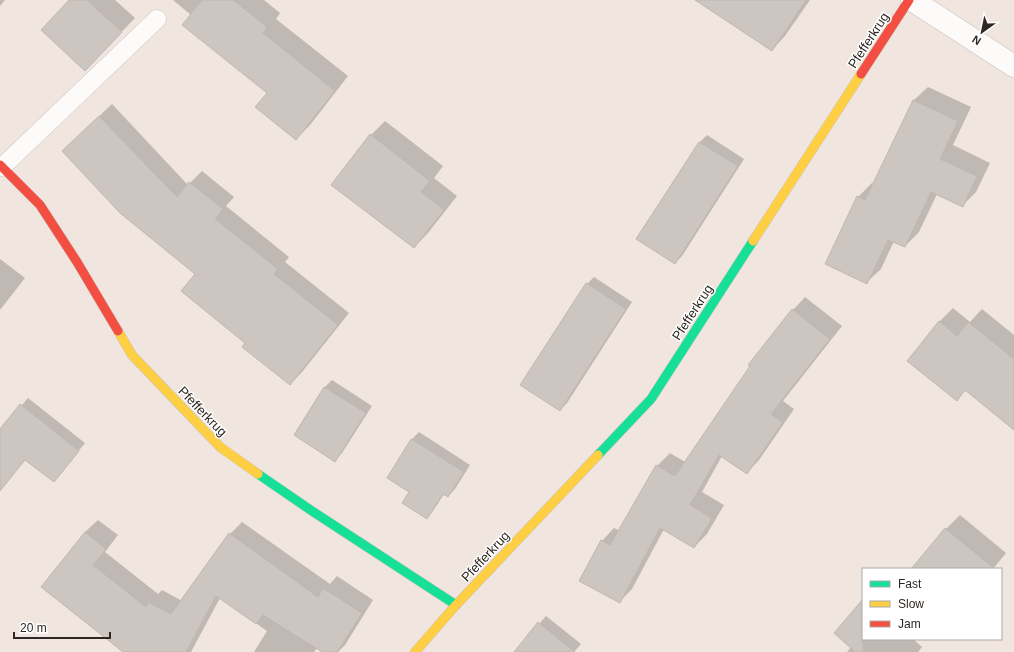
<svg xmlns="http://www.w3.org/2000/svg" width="1014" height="652" viewBox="0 0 1014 652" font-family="Helvetica,sans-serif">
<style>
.shadow{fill:#0003}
.building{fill:#cdc6c0;stroke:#bfb7b2}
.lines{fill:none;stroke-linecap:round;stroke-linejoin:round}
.lane-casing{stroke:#cbc3bd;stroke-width:19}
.street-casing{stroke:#cbc3bd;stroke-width:23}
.fast-casing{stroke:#cbc3bd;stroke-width:10}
.slow-casing{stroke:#cbc3bd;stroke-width:10}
.jam-casing{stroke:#cbc3bd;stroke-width:10}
.lane{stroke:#fdfbfa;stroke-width:18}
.street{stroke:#fdfbfa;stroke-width:22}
.fast{stroke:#16e098;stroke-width:9}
.slow{stroke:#ffcf43;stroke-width:9}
.jam{stroke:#f24e42;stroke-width:9}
.labels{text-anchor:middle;stroke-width:3;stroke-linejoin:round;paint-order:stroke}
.street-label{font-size:13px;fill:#2e2722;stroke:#fff}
</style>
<rect width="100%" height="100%" fill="#f0e6df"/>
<g class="shadow">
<path d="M 0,0 L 5,0 L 0,6 Z"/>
<path d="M 70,0 L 115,0 L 135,18 L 85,70 Z"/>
<path d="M 173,0 L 264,0 L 280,13 L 276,19 L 348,76 L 310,125 L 296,139 L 268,92 L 191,15 Z"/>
<path d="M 697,0 L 810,0 L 785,36 L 772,50 Z"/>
<path d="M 928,87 L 971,107 L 953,145 L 990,163 L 976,192 L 962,206 L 937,194 L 919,232 L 905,246 L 894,241 L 881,269 L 867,282 L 858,197 L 872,183 L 874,184 L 914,100 Z"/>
<path d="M 112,104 L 188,185 L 202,171 L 234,197 L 226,206 L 289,257 L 285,262 L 349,313 L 302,372 L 290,384 L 247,342 L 196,274 L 75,139 Z"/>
<path d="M 385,121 L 443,166 L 434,178 L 457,196 L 428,233 L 414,247 L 371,135 Z"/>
<path d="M 707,135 L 744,159 L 682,256 L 675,263 L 637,239 L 700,142 Z"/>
<path d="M 0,259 L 25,278 L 0,310 Z"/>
<path d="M 594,277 L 632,302 L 567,403 L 560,410 L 587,284 Z"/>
<path d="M 805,297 L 842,326 L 783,401 L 794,409 L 759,460 L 747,473 L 722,456 L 702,492 L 724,505 L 707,534 L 694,547 L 664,529 L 632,589 L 619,602 L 602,541 L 614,528 L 620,531 L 657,466 L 670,453 L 685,462 L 793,310 Z"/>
<path d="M 953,308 L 970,322 L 982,309 L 1014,335 L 1014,429 L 966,390 L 957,399 L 939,322 Z"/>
<path d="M 332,380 L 372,406 L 342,453 L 335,460 L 295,435 L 325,387 Z"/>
<path d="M 28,398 L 85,443 L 54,481 L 26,459 L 9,479 L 0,472 L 0,431 Z"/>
<path d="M 419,432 L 470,465 L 455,489 L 448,496 L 444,494 L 433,511 L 426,518 L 410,492 L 388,477 L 412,439 Z"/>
<path d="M 960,515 L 1006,553 L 993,569 L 912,569 L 946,529 Z"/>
<path d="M 98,520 L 118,535 L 105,552 L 158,594 L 162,590 L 182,601 L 230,534 L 242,522 L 330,584 L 337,576 L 373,600 L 345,645 L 338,652 L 324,652 L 317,648 L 314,652 L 254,652 L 267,631 L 220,598 L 191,652 L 124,652 L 42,587 L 85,532 Z"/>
<path d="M 863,603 L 863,639 L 913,639 L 922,647 L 918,652 L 847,652 L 851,647 Z"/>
<path d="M 546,616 L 581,644 L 574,652 L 515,652 Z"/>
</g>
<g class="building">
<path d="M 69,0 L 87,0 L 122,32 L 85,71 L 41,30 Z"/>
<path d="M 202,0 L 233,0 L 267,27 L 263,33 L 335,91 L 296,140 L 255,107 L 267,93 L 182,25 Z"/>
<path d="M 695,0 L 806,0 L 772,51 Z"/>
<path d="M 913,100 L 958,121 L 940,159 L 977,176 L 963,207 L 931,192 L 905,247 L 888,240 L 867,284 L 825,264 L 857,196 L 865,200 Z"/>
<path d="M 99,116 L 177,197 L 189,182 L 223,209 L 215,219 L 278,269 L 274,274 L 338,325 L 290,385 L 242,347 L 245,343 L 181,291 L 195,274 L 120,213 L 62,151 Z"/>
<path d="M 370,134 L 430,181 L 421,192 L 444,210 L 414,248 L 331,185 Z"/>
<path d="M 699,142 L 738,166 L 675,264 L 636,239 Z"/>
<path d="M 586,283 L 626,309 L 560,411 L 520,385 Z"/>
<path d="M 792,309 L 830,339 L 771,414 L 783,422 L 747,474 L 719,455 L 690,505 L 712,518 L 694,548 L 660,528 L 620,603 L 579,581 L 601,540 L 610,545 L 656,465 L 675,476 L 750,366 L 748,365 Z"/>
<path d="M 939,321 L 957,336 L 968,322 L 1014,359 L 1014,430 L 965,390 L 957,401 L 907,361 Z"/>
<path d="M 324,387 L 366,413 L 335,462 L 294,435 Z"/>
<path d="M 20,404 L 79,451 L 54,482 L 25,460 L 0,491 L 0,429 Z"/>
<path d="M 411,439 L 464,472 L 448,497 L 443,494 L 427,519 L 402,503 L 409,492 L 387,478 Z"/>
<path d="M 945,528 L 995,569 L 911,569 Z"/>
<path d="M 85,532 L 106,549 L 93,565 L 146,607 L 148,602 L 171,614 L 229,533 L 318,597 L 323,588 L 362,613 L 337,652 L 322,652 L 263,615 L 256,624 L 216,596 L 186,652 L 123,652 L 41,587 Z"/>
<path d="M 863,599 L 863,652 L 855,652 L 834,633 Z"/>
<path d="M 538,622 L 575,652 L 514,652 Z"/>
</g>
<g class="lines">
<g class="lane-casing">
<path id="lane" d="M 2,167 L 157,19"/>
</g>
<g class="street-casing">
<path id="street" d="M 912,0 L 1014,66"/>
</g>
<g class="fast-casing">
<g id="fast">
<path d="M 598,455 L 651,399 L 753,241"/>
<path d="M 258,474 L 312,511 L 456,605"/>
</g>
</g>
<g class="slow-casing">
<g id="slow">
<path d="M 753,241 L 861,74"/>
<path d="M 118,331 L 132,355 L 220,447 L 258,474"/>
<path d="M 415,652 L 456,605 L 598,455"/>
</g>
</g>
<g class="jam-casing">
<g id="jam">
<path d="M 861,74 L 909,0"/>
<path d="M 0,165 L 40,205 L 77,262 L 118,331"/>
</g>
</g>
<use href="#lane" class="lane"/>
<use href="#street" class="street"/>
<use href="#fast" class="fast"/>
<use href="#slow" class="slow"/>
<use href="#jam" class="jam"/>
</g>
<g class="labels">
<g class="street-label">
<text transform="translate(868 40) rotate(-57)" y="5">Pfefferkrug</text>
<text transform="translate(692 312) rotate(-57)" y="5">Pfefferkrug</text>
<text transform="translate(203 411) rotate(46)" y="5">Pfefferkrug</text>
<text transform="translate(485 556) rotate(-47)" y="5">Pfefferkrug</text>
</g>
</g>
<rect x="862" y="568" width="140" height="72" fill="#ffffff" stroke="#aba9a7"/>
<rect x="870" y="581" width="20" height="6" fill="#16e098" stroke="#aba9a7"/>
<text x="898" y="588" font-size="12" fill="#2e2722">Fast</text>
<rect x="870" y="601" width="20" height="6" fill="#ffcf43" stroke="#aba9a7"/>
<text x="898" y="608" font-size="12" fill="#2e2722">Slow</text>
<rect x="870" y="621" width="20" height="6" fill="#f24e42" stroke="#aba9a7"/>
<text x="898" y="628" font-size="12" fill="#2e2722">Jam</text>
<g transform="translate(982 32) rotate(213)" stroke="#ffffff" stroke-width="3" paint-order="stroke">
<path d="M0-3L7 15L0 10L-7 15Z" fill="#2e2722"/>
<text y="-6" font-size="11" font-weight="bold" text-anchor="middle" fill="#2e2722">N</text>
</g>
<path d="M14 632v6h96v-6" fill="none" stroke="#2e2722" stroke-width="2"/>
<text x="20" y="632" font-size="12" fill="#2e2722" stroke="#ffffff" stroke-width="3" paint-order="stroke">20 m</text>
</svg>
